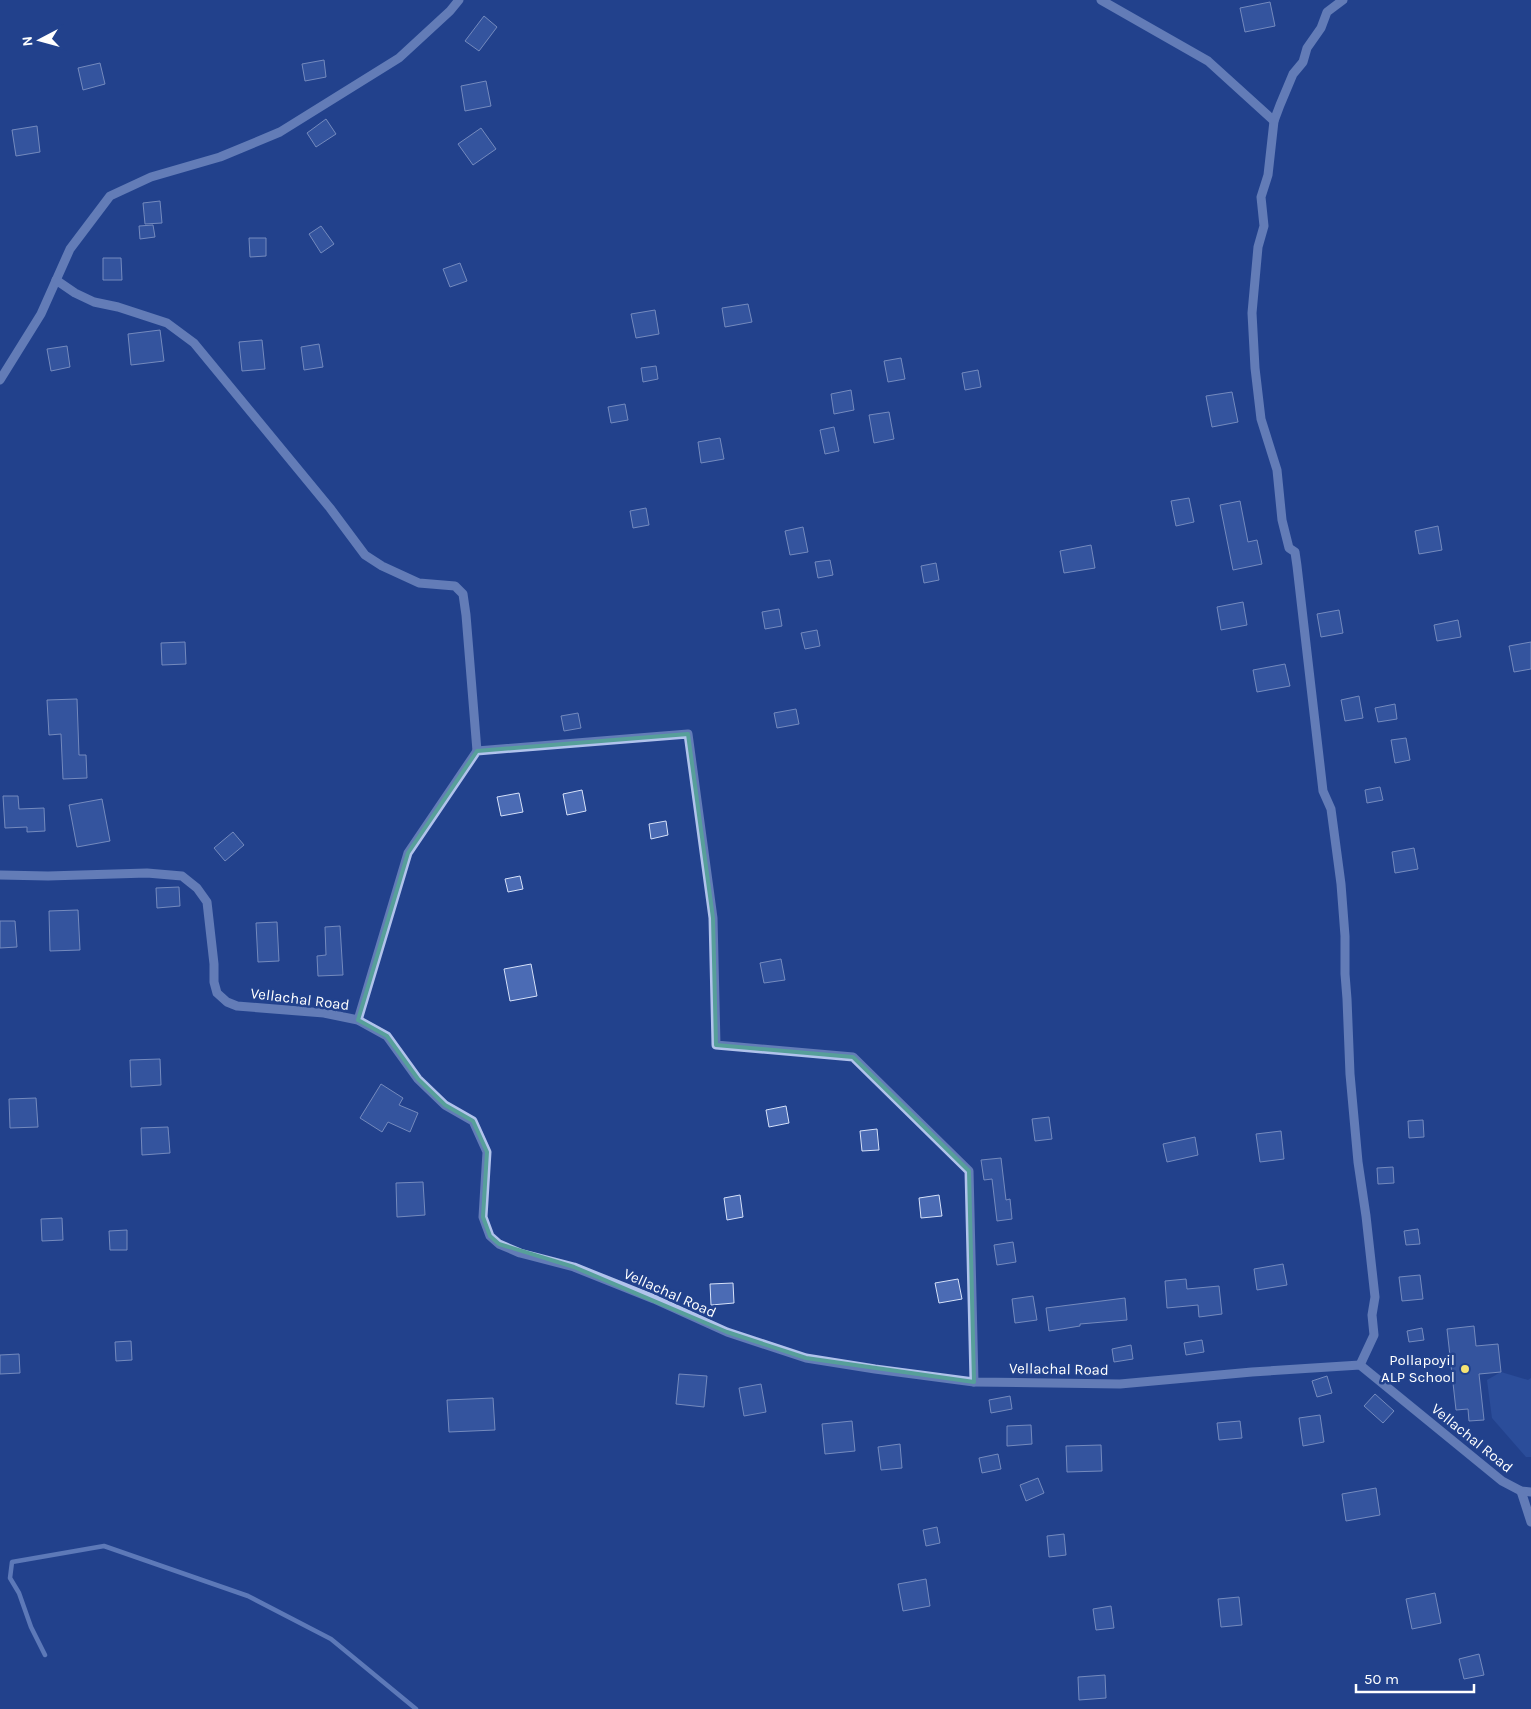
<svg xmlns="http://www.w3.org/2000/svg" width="1531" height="1709" viewBox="0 0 1531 1709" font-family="Karla,sans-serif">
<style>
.green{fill:#365bab}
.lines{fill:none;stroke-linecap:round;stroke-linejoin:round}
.stream{stroke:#a5bced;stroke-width:4.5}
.building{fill:#4b6bb4;stroke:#d6e1f9}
.minor{stroke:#b1c3ec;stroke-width:9}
.marked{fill:none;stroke:#579f9a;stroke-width:4;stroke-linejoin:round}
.poi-dot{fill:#f7e473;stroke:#22428d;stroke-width:2}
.labels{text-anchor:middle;stroke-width:5;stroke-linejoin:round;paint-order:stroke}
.street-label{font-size:15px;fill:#fff;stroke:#22428d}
.poi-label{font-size:15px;fill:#fff;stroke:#22428d;text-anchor:end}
</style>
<rect width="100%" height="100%" fill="#22428d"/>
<path class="green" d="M 1501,1372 L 1528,1380 L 1531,1378 L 1531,1457 L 1526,1457 L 1492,1418 L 1487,1380 Z"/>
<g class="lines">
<path class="stream" d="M 45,1655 L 31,1627 L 19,1593 L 10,1578 L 12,1562 L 104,1546 L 248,1596 L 331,1639 L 416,1709"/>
</g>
<g class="building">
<path d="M 1270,2 L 1275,26 L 1245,32 L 1240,8 Z"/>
<path d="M 484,16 L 497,27 L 479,51 L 465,41 Z"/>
<path d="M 324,60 L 326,77 L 305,81 L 302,64 Z"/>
<path d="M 100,63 L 105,84 L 83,90 L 78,68 Z"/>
<path d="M 486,81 L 491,106 L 465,111 L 461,86 Z"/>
<path d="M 326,119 L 336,134 L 316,147 L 307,133 Z"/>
<path d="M 37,126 L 40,152 L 16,156 L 12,130 Z"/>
<path d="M 481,128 L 496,149 L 473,165 L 458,144 Z"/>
<path d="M 160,201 L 162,223 L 145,224 L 143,203 Z"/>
<path d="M 153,225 L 155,237 L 140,239 L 139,226 Z"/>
<path d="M 321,226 L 334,244 L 321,253 L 309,234 Z"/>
<path d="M 249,238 L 266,238 L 266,256 L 250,257 Z"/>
<path d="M 103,258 L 121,258 L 122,280 L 103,280 Z"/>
<path d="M 460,263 L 467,281 L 450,287 L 443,269 Z"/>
<path d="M 748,304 L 752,322 L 725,327 L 722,308 Z"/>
<path d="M 655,310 L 659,334 L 636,338 L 631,314 Z"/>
<path d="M 160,330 L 164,361 L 131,365 L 128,334 Z"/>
<path d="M 262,340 L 265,369 L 242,371 L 239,342 Z"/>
<path d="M 319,344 L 323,367 L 304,370 L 301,347 Z"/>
<path d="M 67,346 L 70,367 L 51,371 L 47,349 Z"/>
<path d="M 901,358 L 905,379 L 888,382 L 884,361 Z"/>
<path d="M 656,366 L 658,379 L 643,382 L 641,368 Z"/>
<path d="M 978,370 L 981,387 L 965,390 L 962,373 Z"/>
<path d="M 851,390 L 854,410 L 834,414 L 831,394 Z"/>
<path d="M 1232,392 L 1238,422 L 1212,427 L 1206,396 Z"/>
<path d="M 625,404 L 628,420 L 611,423 L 608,407 Z"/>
<path d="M 889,412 L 894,439 L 874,443 L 869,415 Z"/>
<path d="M 834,427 L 839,451 L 825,454 L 820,430 Z"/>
<path d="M 720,438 L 724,459 L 701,463 L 698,442 Z"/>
<path d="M 1189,498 L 1194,522 L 1176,526 L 1171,501 Z"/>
<path d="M 1240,501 L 1248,542 L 1257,540 L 1262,564 L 1233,570 L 1220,505 Z"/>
<path d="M 646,508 L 649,525 L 633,528 L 630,511 Z"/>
<path d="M 1438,526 L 1442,550 L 1419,554 L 1415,531 Z"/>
<path d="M 803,527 L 808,552 L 790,555 L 785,531 Z"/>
<path d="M 1091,545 L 1095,568 L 1064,573 L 1060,551 Z"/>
<path d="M 830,560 L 833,575 L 818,578 L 815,562 Z"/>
<path d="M 936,563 L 939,580 L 924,583 L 921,566 Z"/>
<path d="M 1243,602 L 1247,625 L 1221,630 L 1217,607 Z"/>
<path d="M 779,609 L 782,626 L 765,629 L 762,612 Z"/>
<path d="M 1339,610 L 1343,633 L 1321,637 L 1317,614 Z"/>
<path d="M 1458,620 L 1461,637 L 1437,641 L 1434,625 Z"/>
<path d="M 817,630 L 820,646 L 805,649 L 801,633 Z"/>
<path d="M 185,642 L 186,664 L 162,665 L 161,643 Z"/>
<path d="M 1531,642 L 1531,669 L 1514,672 L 1509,646 Z"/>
<path d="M 1285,664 L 1290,686 L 1257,692 L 1253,670 Z"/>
<path d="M 1359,696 L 1363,718 L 1345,721 L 1341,700 Z"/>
<path d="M 77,699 L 79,755 L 86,755 L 87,778 L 63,779 L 61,734 L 49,735 L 47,700 Z"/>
<path d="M 1395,704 L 1397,719 L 1378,722 L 1375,708 Z"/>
<path d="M 796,709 L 799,724 L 777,728 L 774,713 Z"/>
<path d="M 578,713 L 581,728 L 564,731 L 561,716 Z"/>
<path d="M 1406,738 L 1410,760 L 1395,763 L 1391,740 Z"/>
<path d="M 1380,787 L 1383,800 L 1367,803 L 1365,790 Z"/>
<path d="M 582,790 L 586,811 L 567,815 L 563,794 Z"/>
<path d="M 519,793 L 523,812 L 501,816 L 497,797 Z"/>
<path d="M 3,796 L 18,796 L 19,809 L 44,808 L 45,831 L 27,832 L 27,827 L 5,828 Z"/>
<path d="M 102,799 L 110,841 L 77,847 L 69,805 Z"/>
<path d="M 666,821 L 668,835 L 651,839 L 649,824 Z"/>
<path d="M 233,832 L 244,845 L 225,861 L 214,848 Z"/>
<path d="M 1414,848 L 1418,869 L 1395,873 L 1392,852 Z"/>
<path d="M 520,876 L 523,889 L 508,892 L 505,879 Z"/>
<path d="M 179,887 L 180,906 L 157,908 L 156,888 Z"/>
<path d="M 78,910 L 80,950 L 50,951 L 49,911 Z"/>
<path d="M 0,921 L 15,921 L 17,947 L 0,948 Z"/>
<path d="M 277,922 L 279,961 L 258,962 L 256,923 Z"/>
<path d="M 340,926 L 343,975 L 318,976 L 317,956 L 326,955 L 325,927 Z"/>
<path d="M 781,959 L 785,980 L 764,983 L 760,963 Z"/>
<path d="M 531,964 L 537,996 L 510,1001 L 504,969 Z"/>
<path d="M 160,1059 L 161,1085 L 131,1087 L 130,1060 Z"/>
<path d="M 381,1084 L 403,1098 L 399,1105 L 418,1113 L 410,1132 L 388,1122 L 382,1132 L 360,1118 Z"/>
<path d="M 36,1098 L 38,1127 L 10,1128 L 9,1099 Z"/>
<path d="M 786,1106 L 789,1123 L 769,1127 L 766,1110 Z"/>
<path d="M 1049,1117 L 1052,1139 L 1035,1141 L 1032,1119 Z"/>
<path d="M 1423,1120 L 1424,1137 L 1409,1138 L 1408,1121 Z"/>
<path d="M 168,1127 L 170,1153 L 142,1155 L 141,1128 Z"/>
<path d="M 877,1129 L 879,1150 L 862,1151 L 860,1131 Z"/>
<path d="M 1281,1131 L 1284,1159 L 1260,1162 L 1256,1134 Z"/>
<path d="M 1195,1137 L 1198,1155 L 1167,1162 L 1163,1144 Z"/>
<path d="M 1001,1158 L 1006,1200 L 1010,1199 L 1012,1219 L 997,1221 L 992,1179 L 984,1180 L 981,1160 Z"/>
<path d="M 1393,1167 L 1394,1183 L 1378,1184 L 1377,1168 Z"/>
<path d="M 423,1182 L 425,1215 L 397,1217 L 396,1183 Z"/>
<path d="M 740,1195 L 743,1217 L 727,1220 L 724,1198 Z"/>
<path d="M 939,1195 L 942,1216 L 921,1218 L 919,1198 Z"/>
<path d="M 62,1218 L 63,1240 L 42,1241 L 41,1219 Z"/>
<path d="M 1418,1229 L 1420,1244 L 1406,1245 L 1404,1231 Z"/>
<path d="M 127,1230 L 127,1250 L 110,1250 L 109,1231 Z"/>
<path d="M 1013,1242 L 1016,1262 L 997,1265 L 994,1245 Z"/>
<path d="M 1283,1264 L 1287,1285 L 1257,1290 L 1254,1269 Z"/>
<path d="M 1420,1275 L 1423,1299 L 1402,1301 L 1399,1277 Z"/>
<path d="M 958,1279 L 962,1299 L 939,1303 L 935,1283 Z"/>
<path d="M 1186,1279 L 1187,1289 L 1219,1286 L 1222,1314 L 1199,1317 L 1198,1305 L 1167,1308 L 1165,1281 Z"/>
<path d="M 733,1283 L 734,1303 L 711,1305 L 710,1284 Z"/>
<path d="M 1033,1296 L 1037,1320 L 1015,1323 L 1012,1299 Z"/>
<path d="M 1125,1298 L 1127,1320 L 1080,1324 L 1080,1326 L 1049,1331 L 1046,1308 Z"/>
<path d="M 1474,1326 L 1476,1346 L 1498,1344 L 1501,1372 L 1479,1374 L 1484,1420 L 1469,1421 L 1468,1409 L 1456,1410 L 1447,1329 Z"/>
<path d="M 1422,1328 L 1424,1340 L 1409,1342 L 1407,1331 Z"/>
<path d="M 1202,1340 L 1204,1352 L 1186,1355 L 1184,1343 Z"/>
<path d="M 131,1341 L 132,1360 L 116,1361 L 115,1342 Z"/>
<path d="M 1131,1345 L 1133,1359 L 1114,1362 L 1112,1349 Z"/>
<path d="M 19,1354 L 20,1373 L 0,1374 L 0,1355 Z"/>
<path d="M 679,1374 L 707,1376 L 704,1407 L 676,1404 Z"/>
<path d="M 1327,1376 L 1332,1393 L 1317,1397 L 1312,1381 Z"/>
<path d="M 761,1384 L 766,1412 L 744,1416 L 739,1388 Z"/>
<path d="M 1375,1394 L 1394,1411 L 1383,1423 L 1364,1406 Z"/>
<path d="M 1010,1396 L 1012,1409 L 991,1413 L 989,1400 Z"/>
<path d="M 493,1398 L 495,1430 L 449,1432 L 447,1400 Z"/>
<path d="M 1320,1415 L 1324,1442 L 1303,1446 L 1299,1418 Z"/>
<path d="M 852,1421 L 855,1451 L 825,1454 L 822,1424 Z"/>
<path d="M 1240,1421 L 1242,1438 L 1219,1440 L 1217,1423 Z"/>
<path d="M 1031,1425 L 1032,1444 L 1007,1446 L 1007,1426 Z"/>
<path d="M 900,1444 L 902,1468 L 881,1470 L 878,1447 Z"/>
<path d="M 1101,1445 L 1102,1471 L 1067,1472 L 1066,1446 Z"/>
<path d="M 998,1454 L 1001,1469 L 982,1473 L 979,1458 Z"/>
<path d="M 1038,1478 L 1044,1493 L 1026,1501 L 1020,1485 Z"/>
<path d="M 1376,1488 L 1380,1515 L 1346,1521 L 1342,1494 Z"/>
<path d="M 937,1527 L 940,1543 L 926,1546 L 923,1530 Z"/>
<path d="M 1064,1534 L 1066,1555 L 1049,1557 L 1047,1536 Z"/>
<path d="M 926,1579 L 930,1606 L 903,1611 L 898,1584 Z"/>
<path d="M 1435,1593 L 1441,1623 L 1412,1629 L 1406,1599 Z"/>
<path d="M 1239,1597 L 1242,1625 L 1221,1627 L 1218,1599 Z"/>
<path d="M 1111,1606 L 1114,1628 L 1096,1630 L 1093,1609 Z"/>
<path d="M 1479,1654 L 1484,1675 L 1464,1679 L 1459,1659 Z"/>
<path d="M 1105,1675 L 1106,1698 L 1079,1700 L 1078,1677 Z"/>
</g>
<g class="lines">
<g class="minor">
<path d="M 1101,0 L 1208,61 L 1274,121"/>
<path d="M 1343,0 L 1327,12 L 1321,28 L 1307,48 L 1303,62 L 1293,74 L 1280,105 L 1274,121 L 1268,175 L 1261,197 L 1264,226 L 1258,247 L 1252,313 L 1255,368 L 1261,419 L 1277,470 L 1282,520 L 1289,548 L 1295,552 L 1297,566 L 1323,791 L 1331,809 L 1341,884 L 1345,936 L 1345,974 L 1347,999 L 1350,1074 L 1358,1162 L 1366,1216 L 1375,1297 L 1372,1315 L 1374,1335 L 1360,1365"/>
<path d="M 56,280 L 75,293 L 94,302 L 118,307 L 167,323 L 194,343 L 330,508 L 365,555 L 382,566 L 419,583 L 455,586 L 463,594 L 466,615 L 477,751"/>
<path d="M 0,380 L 41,314 L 70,249 L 110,196 L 151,177 L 220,157 L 280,132 L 399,58 L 450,11 L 459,0"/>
<path d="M 0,875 L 48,876 L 147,873 L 182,876 L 197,888 L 207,902 L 214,964 L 214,982 L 217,993 L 227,1002 L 237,1006 L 324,1013 L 358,1020 L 387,1036 L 418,1079 L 445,1105 L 473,1121 L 487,1152 L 483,1217 L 490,1236 L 499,1244 L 520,1253 L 574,1267 L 654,1299 L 727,1332 L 806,1358 L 875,1369 L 974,1382 L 1120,1384 L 1252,1372 L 1360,1365 L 1502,1481 L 1521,1491 L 1531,1492"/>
<path d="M 358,1020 L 408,853 L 477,751 L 688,734 L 713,918 L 716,1045 L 853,1057 L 969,1171 L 974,1382"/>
<path d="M 1521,1491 L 1531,1522"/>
</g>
</g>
<path d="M0 0H1531V1709H0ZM 688,734 L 713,918 L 716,1045 L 853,1057 L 969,1171 L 974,1382 L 806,1358 L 727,1332 L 574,1267 L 499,1244 L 490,1236 L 483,1217 L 487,1152 L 473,1121 L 445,1105 L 418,1079 L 387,1036 L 358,1020 L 408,853 L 477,751 Z" fill="#22428d" fill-opacity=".55" fill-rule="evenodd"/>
<path class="marked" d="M 688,734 L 713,918 L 716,1045 L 853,1057 L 969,1171 L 974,1382 L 806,1358 L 727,1332 L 574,1267 L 499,1244 L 490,1236 L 483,1217 L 487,1152 L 473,1121 L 445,1105 L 418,1079 L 387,1036 L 358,1020 L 408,853 L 477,751 Z"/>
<circle class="poi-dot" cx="1465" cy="1369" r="5"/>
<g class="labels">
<g class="street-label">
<text transform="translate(300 999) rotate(7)" y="5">Vellachal Road</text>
<text transform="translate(670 1293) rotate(24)" y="5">Vellachal Road</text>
<text transform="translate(1059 1369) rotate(1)" y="5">Vellachal Road</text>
<text transform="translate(1472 1438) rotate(39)" y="5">Vellachal Road</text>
</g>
<g class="poi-label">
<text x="1455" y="1365">Pollapoyil<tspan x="1455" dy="17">ALP School</tspan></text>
</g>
</g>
<g transform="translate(40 40) rotate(264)" stroke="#22428d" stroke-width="4" paint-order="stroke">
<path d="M0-4L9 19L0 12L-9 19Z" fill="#ffffff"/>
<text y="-8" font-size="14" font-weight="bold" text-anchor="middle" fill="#ffffff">N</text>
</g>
<path d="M1356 1684v8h118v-8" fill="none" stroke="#ffffff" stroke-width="2.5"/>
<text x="1364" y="1684" font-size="15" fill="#ffffff" stroke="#22428d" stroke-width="4" paint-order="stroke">50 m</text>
</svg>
